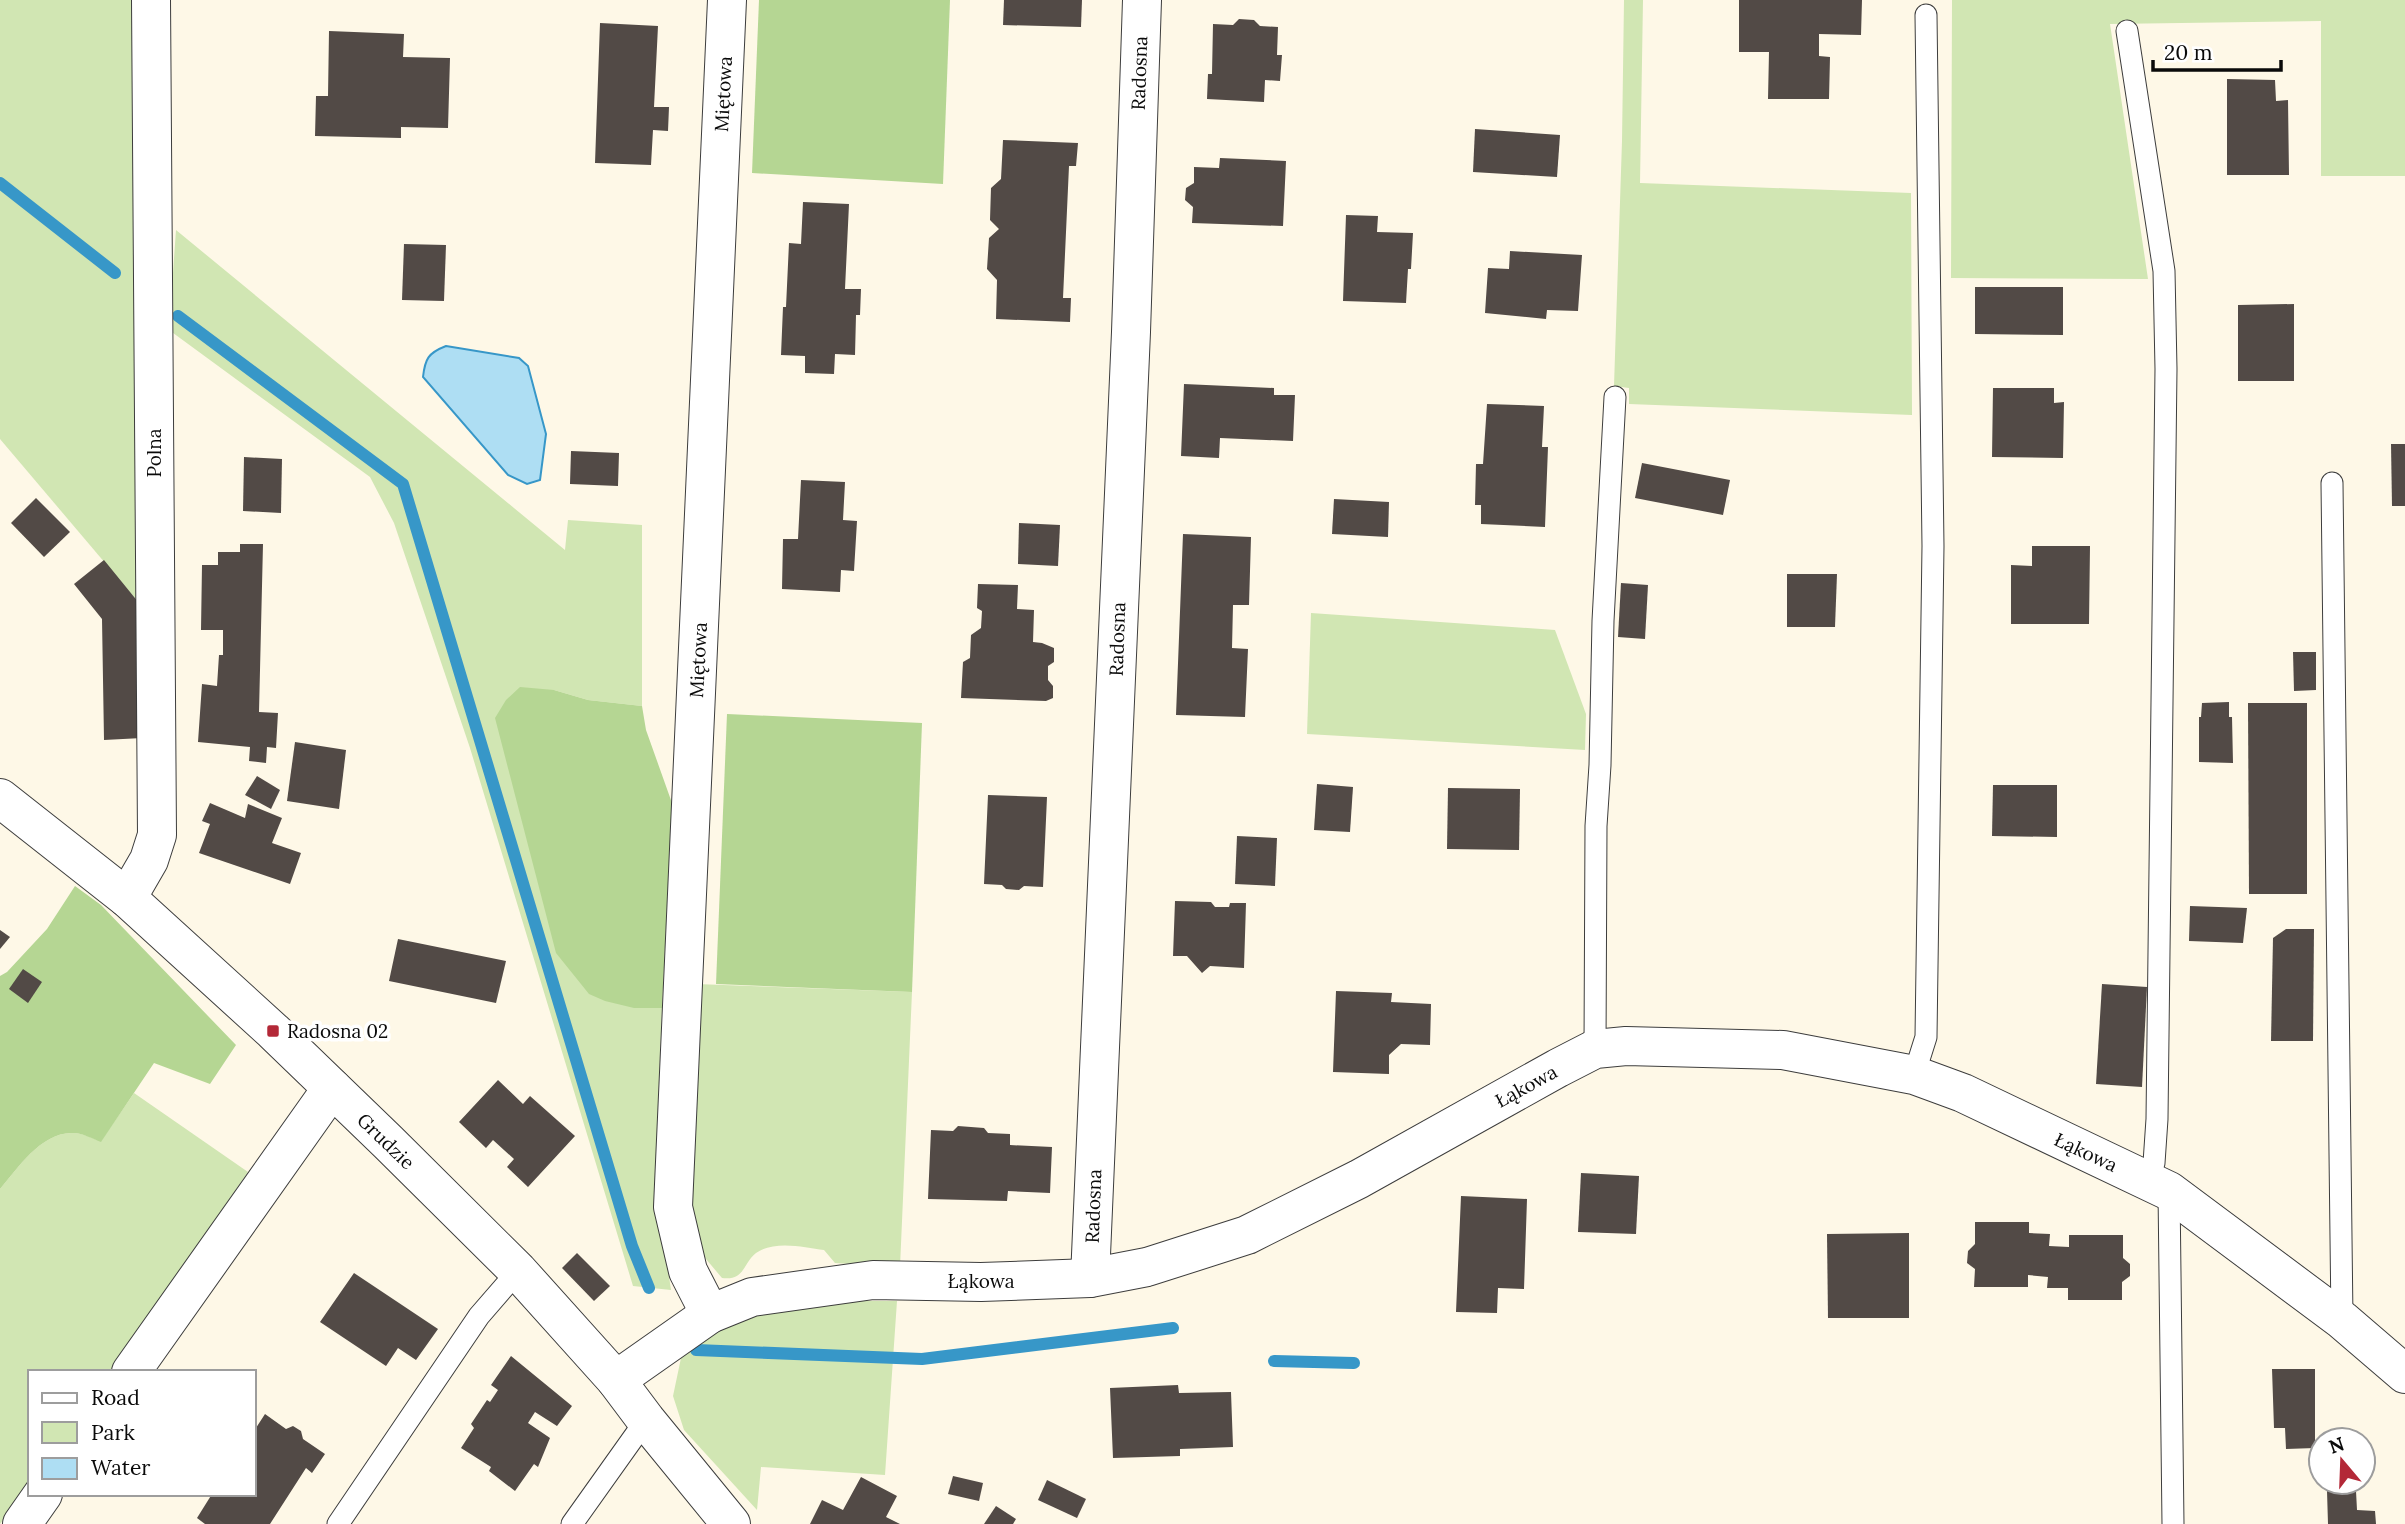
<svg xmlns="http://www.w3.org/2000/svg" width="2405" height="1524" viewBox="0 0 2405 1524" font-family="Lora,serif">
<style>
.green{fill:#d1e6b3}
.forest{fill:#b5d693}
.water{fill:#aedef3;stroke:#3797c8;stroke-width:2}
.lines{fill:none;stroke-linecap:round;stroke-linejoin:round}
.stream{stroke:#3797c8;stroke-width:12}
.building{fill:#524a46}
.service-casing{stroke:#3d3d3d;stroke-width:23}
.minor-casing{stroke:#3d3d3d;stroke-width:40}
.service{stroke:#fff;stroke-width:21}
.minor{stroke:#fff;stroke-width:38}
.poi-dot{fill:#b32837;stroke:#fff;stroke-width:2.5}
.labels{text-anchor:middle;stroke-width:7;stroke-linejoin:round;paint-order:stroke}
.street-label{font-size:19px;fill:#0a0a0a;stroke:#fff}
.poi-label{font-size:19px;fill:#0a0a0a;stroke:#fff;text-anchor:start}
</style>
<rect width="100%" height="100%" fill="#fef8e7"/>
<g class="green">
<path d="M 0,0 L 136,0 L 139,603 L 0,439 Z"/>
<path d="M 1624,0 L 1643,0 L 1640,183 L 1911,193 L 1912,415 L 1629,404 L 1629,388 L 1614,386 L 1622,141 Z"/>
<path d="M 1952,0 L 2405,0 L 2405,176 L 2321,176 L 2321,21 L 2110,24 L 2148,279 L 1951,278 Z"/>
<path d="M 176,230 L 565,550 L 568,520 L 642,525 L 642,706 L 588,700 L 554,690 L 634,1008 L 662,1008 L 655,1181 L 671,1290 L 633,1286 L 470,748 L 394,523 L 370,477 L 169,330 Z"/>
<path d="M 1311,613 L 1555,630 L 1586,714 L 1585,750 L 1307,734 Z"/>
<path d="M 696,984 L 912,992 L 900,1267 L 835,1263 L 824,1250 C 804,1247 774,1240 756,1253 C 743,1263 745,1281 722,1278 L 695,1246 L 688,1209 Z"/>
<path d="M 134,1093 L 248,1172 L 110,1372 L 30,1372 L 30,1483 L 0,1524 L 0,1189 C 18,1168 42,1131 74,1133 C 83,1133 93,1139 101,1141 Z"/>
<path d="M 845,1301 L 897,1301 L 885,1475 L 761,1467 L 757,1510 L 684,1430 L 673,1396 L 681,1358 L 708,1327 L 758,1310 Z"/>
</g>
<g class="forest">
<path d="M 759,0 L 950,0 L 943,184 L 752,173 Z"/>
<path d="M 520,687 L 554,690 L 588,700 L 642,706 L 646,730 L 672,803 L 662,1008 L 634,1008 L 605,1001 L 589,994 L 556,953 L 495,718 L 506,700 Z"/>
<path d="M 727,714 L 922,723 L 912,992 L 716,984 Z"/>
<path d="M 75,886 L 101,905 L 236,1045 L 210,1084 L 154,1063 L 101,1142 C 93,1139 82,1133 74,1133 C 42,1131 18,1168 0,1189 L 0,976 L 7,972 L 47,929 Z"/>
</g>
<path class="water" d="M 446,346 L 519,358 L 528,366 L 546,434 L 540,480 L 527,484 L 508,475 L 423,377 C 425,359 428,353 446,346 Z"/>
<g class="lines">
<g class="stream">
<path d="M 0,183 L 115,273"/>
<path d="M 178,316 L 403,484 L 632,1246 L 649,1288"/>
<path d="M 696,1350 L 922,1359 L 1173,1328"/>
<path d="M 1274,1361 L 1354,1363"/>
</g>
</g>
<g class="building">
<path d="M 1004,0 L 1082,0 L 1081,27 L 1003,25 Z"/>
<path d="M 1739,0 L 1862,0 L 1861,35 L 1819,34 L 1819,56 L 1830,57 L 1829,99 L 1768,99 L 1769,52 L 1739,52 Z"/>
<path d="M 1239,19 L 1254,20 L 1260,26 L 1278,27 L 1277,55 L 1282,55 L 1280,81 L 1265,80 L 1264,102 L 1207,99 L 1208,74 L 1212,74 L 1213,24 L 1233,25 Z"/>
<path d="M 600,23 L 658,26 L 654,107 L 669,107 L 668,131 L 653,130 L 651,165 L 595,163 Z"/>
<path d="M 329,31 L 404,34 L 403,57 L 450,58 L 448,128 L 401,127 L 401,138 L 315,136 L 316,96 L 328,96 Z"/>
<path d="M 2227,79 L 2275,80 L 2276,101 L 2288,100 L 2289,175 L 2227,175 Z"/>
<path d="M 1475,129 L 1560,135 L 1557,177 L 1473,172 Z"/>
<path d="M 1003,140 L 1078,143 L 1076,166 L 1069,166 L 1063,298 L 1071,298 L 1070,322 L 996,319 L 997,280 L 987,269 L 989,238 L 999,229 L 990,220 L 991,188 L 1001,179 Z"/>
<path d="M 1220,158 L 1286,161 L 1283,226 L 1192,223 L 1193,207 L 1185,200 L 1186,188 L 1194,183 L 1194,167 L 1219,168 Z"/>
<path d="M 803,202 L 849,204 L 845,289 L 861,289 L 860,315 L 856,315 L 855,355 L 835,354 L 834,374 L 805,373 L 805,356 L 781,355 L 783,307 L 786,307 L 789,243 L 801,244 Z"/>
<path d="M 1346,215 L 1378,216 L 1377,232 L 1413,233 L 1411,269 L 1408,269 L 1406,303 L 1343,301 Z"/>
<path d="M 404,244 L 446,245 L 444,301 L 402,300 Z"/>
<path d="M 1510,251 L 1582,255 L 1578,311 L 1547,310 L 1546,319 L 1485,313 L 1488,268 L 1509,269 Z"/>
<path d="M 1975,287 L 2063,287 L 2063,335 L 1975,334 Z"/>
<path d="M 2294,304 L 2294,381 L 2238,381 L 2238,305 Z"/>
<path d="M 1184,384 L 1274,388 L 1274,395 L 1295,395 L 1293,441 L 1220,438 L 1219,458 L 1181,456 Z"/>
<path d="M 1993,388 L 2054,388 L 2054,403 L 2064,402 L 2063,458 L 1992,457 Z"/>
<path d="M 1487,404 L 1544,406 L 1542,447 L 1548,447 L 1545,527 L 1481,524 L 1481,505 L 1475,505 L 1476,464 L 1483,464 Z"/>
<path d="M 2391,444 L 2405,444 L 2405,506 L 2392,506 Z"/>
<path d="M 571,451 L 619,453 L 618,486 L 570,484 Z"/>
<path d="M 244,457 L 282,459 L 281,513 L 243,511 Z"/>
<path d="M 1642,463 L 1730,480 L 1723,515 L 1635,498 Z"/>
<path d="M 801,480 L 845,482 L 843,520 L 857,521 L 854,571 L 841,570 L 840,592 L 782,589 L 783,539 L 798,539 Z"/>
<path d="M 36,498 L 70,532 L 44,557 L 11,523 Z"/>
<path d="M 1334,499 L 1389,502 L 1388,537 L 1332,534 Z"/>
<path d="M 1019,523 L 1060,525 L 1058,566 L 1018,564 Z"/>
<path d="M 1183,534 L 1251,537 L 1249,605 L 1233,605 L 1232,648 L 1248,649 L 1245,717 L 1176,715 Z"/>
<path d="M 240,544 L 263,544 L 259,712 L 278,713 L 276,748 L 267,747 L 266,763 L 249,761 L 250,747 L 198,742 L 202,684 L 217,686 L 219,655 L 223,655 L 223,630 L 201,630 L 202,565 L 218,565 L 218,552 L 240,552 Z"/>
<path d="M 2032,546 L 2090,546 L 2089,624 L 2011,624 L 2011,565 L 2032,566 Z"/>
<path d="M 104,560 L 139,603 L 142,738 L 104,740 L 102,619 L 74,584 Z"/>
<path d="M 1787,574 L 1837,574 L 1835,627 L 1787,627 Z"/>
<path d="M 1621,583 L 1648,585 L 1645,639 L 1618,637 Z"/>
<path d="M 978,584 L 1018,585 L 1017,609 L 1034,610 L 1033,642 L 1042,643 L 1054,648 L 1054,662 L 1048,666 L 1048,680 L 1053,686 L 1053,698 L 1046,701 L 961,698 L 963,662 L 970,658 L 971,635 L 981,628 L 982,611 L 977,608 Z"/>
<path d="M 2293,652 L 2316,652 L 2316,690 L 2294,691 Z"/>
<path d="M 2229,702 L 2229,717 L 2232,717 L 2233,763 L 2199,762 L 2199,717 L 2201,717 L 2202,703 Z"/>
<path d="M 2248,703 L 2307,703 L 2307,894 L 2249,894 Z"/>
<path d="M 295,742 L 346,750 L 339,809 L 287,801 Z"/>
<path d="M 257,776 L 280,790 L 271,809 L 245,795 Z"/>
<path d="M 1317,784 L 1353,787 L 1350,832 L 1314,830 Z"/>
<path d="M 1993,785 L 2057,785 L 2057,837 L 1992,836 Z"/>
<path d="M 1448,788 L 1520,789 L 1519,850 L 1447,849 Z"/>
<path d="M 988,795 L 1047,797 L 1043,887 L 1024,886 L 1019,890 L 1006,889 L 1002,885 L 984,884 Z"/>
<path d="M 210,803 L 245,818 L 248,804 L 282,818 L 272,843 L 301,853 L 290,884 L 199,853 L 210,824 L 202,821 Z"/>
<path d="M 1237,836 L 1277,838 L 1275,886 L 1235,884 Z"/>
<path d="M 1175,901 L 1211,902 L 1215,907 L 1229,907 L 1230,903 L 1246,903 L 1244,968 L 1210,966 L 1202,973 L 1187,956 L 1173,956 Z"/>
<path d="M 2190,906 L 2247,908 L 2243,943 L 2189,941 Z"/>
<path d="M 2286,929 L 2314,929 L 2313,1041 L 2271,1041 L 2273,938 Z"/>
<path d="M 0,930 L 10,937 L 0,949 Z"/>
<path d="M 398,939 L 506,961 L 496,1003 L 389,981 Z"/>
<path d="M 23,969 L 42,982 L 28,1003 L 9,989 Z"/>
<path d="M 2102,984 L 2147,987 L 2142,1087 L 2096,1084 Z"/>
<path d="M 1336,991 L 1392,993 L 1391,1002 L 1431,1004 L 1430,1045 L 1401,1044 L 1389,1055 L 1389,1074 L 1333,1072 Z"/>
<path d="M 498,1080 L 523,1104 L 530,1096 L 575,1136 L 528,1187 L 507,1167 L 514,1159 L 493,1140 L 486,1148 L 459,1122 Z"/>
<path d="M 958,1126 L 984,1128 L 988,1133 L 1010,1134 L 1010,1145 L 1052,1147 L 1050,1193 L 1008,1191 L 1007,1201 L 928,1199 L 931,1130 L 953,1131 Z"/>
<path d="M 1581,1173 L 1639,1176 L 1636,1234 L 1578,1232 Z"/>
<path d="M 1461,1196 L 1527,1199 L 1524,1289 L 1498,1288 L 1497,1313 L 1456,1312 Z"/>
<path d="M 1975,1222 L 2029,1222 L 2029,1233 L 2050,1234 L 2049,1246 L 2069,1247 L 2069,1235 L 2123,1235 L 2123,1258 L 2130,1264 L 2130,1276 L 2122,1282 L 2122,1300 L 2068,1300 L 2068,1288 L 2047,1288 L 2048,1277 L 2028,1275 L 2028,1287 L 1974,1287 L 1975,1269 L 1967,1263 L 1968,1251 L 1975,1244 Z"/>
<path d="M 1909,1233 L 1909,1318 L 1828,1318 L 1827,1234 Z"/>
<path d="M 577,1253 L 610,1286 L 594,1301 L 562,1268 Z"/>
<path d="M 354,1273 L 438,1329 L 416,1360 L 398,1348 L 386,1366 L 320,1322 Z"/>
<path d="M 511,1356 L 572,1406 L 557,1426 L 535,1412 L 528,1423 L 550,1438 L 538,1467 L 534,1464 L 515,1491 L 489,1471 L 491,1467 L 461,1448 L 474,1428 L 471,1424 L 487,1400 L 490,1402 L 498,1390 L 491,1385 Z"/>
<path d="M 2272,1369 L 2315,1369 L 2315,1448 L 2286,1449 L 2285,1428 L 2274,1428 Z"/>
<path d="M 1178,1385 L 1179,1393 L 1231,1392 L 1233,1447 L 1180,1449 L 1180,1456 L 1113,1458 L 1110,1388 Z"/>
<path d="M 265,1414 L 286,1429 L 293,1426 L 301,1431 L 303,1439 L 325,1454 L 312,1473 L 306,1468 L 270,1524 L 205,1524 L 197,1518 L 212,1494 L 254,1494 L 254,1431 Z"/>
<path d="M 953,1476 L 983,1483 L 979,1501 L 948,1494 Z"/>
<path d="M 861,1477 L 897,1496 L 886,1517 L 900,1524 L 810,1524 L 822,1500 L 843,1510 Z"/>
<path d="M 1047,1480 L 1086,1499 L 1077,1518 L 1038,1500 Z"/>
<path d="M 2327,1491 L 2356,1491 L 2357,1510 L 2375,1511 L 2376,1524 L 2328,1524 Z"/>
<path d="M 996,1506 L 1016,1519 L 1013,1524 L 984,1524 Z"/>
</g>
<g class="lines">
<g class="service-casing">
<g id="service">
<path d="M 2127,31 L 2164,271 L 2166,369 L 2157,1119 L 2154,1163 L 2148,1181"/>
<path d="M 2332,483 L 2342,1320"/>
<path d="M 1595,1049 L 1596,826 L 1600,765 L 1603,621 L 1615,397"/>
<path d="M 1914,1075 L 1926,1037 L 1933,546 L 1926,15"/>
<path d="M 2169,1191 L 2173,1524"/>
<path d="M 338,1524 L 479,1316 L 518,1271"/>
<path d="M 572,1524 L 646,1420"/>
</g>
</g>
<g class="minor-casing">
<g id="minor">
<path d="M 0,798 L 127,898 L 273,1031 L 388,1142 L 518,1271 L 616,1380 L 646,1420 L 731,1524"/>
<path d="M 127,898 L 149,860 L 157,835 L 151,0"/>
<path d="M 1090,1278 L 1131,332 L 1142,0"/>
<path d="M 710,1314 L 688,1271 L 673,1207 L 727,0"/>
<path d="M 131,1372 L 332,1088"/>
<path d="M 616,1380 L 710,1314 L 752,1297 L 873,1280 L 981,1282 L 1090,1278 L 1147,1267 L 1247,1235 L 1359,1179 L 1558,1068 L 1595,1049 L 1626,1046 L 1783,1050 L 1914,1075 L 1963,1093 L 2169,1191 L 2342,1320 L 2405,1374"/>
<path d="M 22,1524 L 43,1494"/>
</g>
</g>
<use href="#service" class="service"/>
<use href="#minor" class="minor"/>
</g>
<rect class="poi-dot" x="266" y="1024" width="14" height="14" rx="3.5"/>
<g class="labels">
<g class="street-label">
<text transform="translate(1139 73) rotate(-88)" y="7">Radosna</text>
<text transform="translate(723 94) rotate(-87)" y="7">Miętowa</text>
<text transform="translate(154 453) rotate(-90)" y="7">Polna</text>
<text transform="translate(1117 639) rotate(-88)" y="7">Radosna</text>
<text transform="translate(698 660) rotate(-87)" y="7">Miętowa</text>
<text transform="translate(1526 1086) rotate(-29)" y="7">Łąkowa</text>
<text transform="translate(386 1141) rotate(44)" y="7">Grudzie</text>
<text transform="translate(2086 1152) rotate(25)" y="7">Łąkowa</text>
<text transform="translate(1093 1206) rotate(-88)" y="7">Radosna</text>
<text x="981" y="1288">Łąkowa</text>
</g>
<g class="poi-label">
<text x="287" y="1038">Radosna 02</text>
</g>
</g>
<rect x="28" y="1370" width="228" height="126" fill="#ffffff" stroke="#9d9d9d" stroke-width="2"/>
<rect x="42" y="1393" width="35" height="10" fill="#ffffff" stroke="#9d9d9d" stroke-width="2"/>
<text x="91" y="1405" font-size="21" fill="#0a0a0a">Road</text>
<rect x="42" y="1422" width="35" height="21" fill="#d1e6b3" stroke="#9d9d9d" stroke-width="2"/>
<text x="91" y="1440" font-size="21" fill="#0a0a0a">Park</text>
<rect x="42" y="1458" width="35" height="21" fill="#aedef3" stroke="#9d9d9d" stroke-width="2"/>
<text x="91" y="1475" font-size="21" fill="#0a0a0a">Water</text>
<g transform="translate(2342 1461) rotate(341)"><circle r="33" fill="#ffffff" stroke="#9d9d9d" stroke-width="2"/>
<path d="M0-5L12 26L0 18L-12 26Z" fill="#b32837"/>
<text y="-10" font-size="19" font-weight="bold" text-anchor="middle" fill="#0a0a0a">N</text>
</g>
<path d="M2153 60v10h128v-10" fill="none" stroke="#0a0a0a" stroke-width="3.5"/>
<text x="2164" y="60" font-size="21" fill="#0a0a0a" stroke="#ffffff" stroke-width="5" paint-order="stroke">20 m</text>
</svg>
